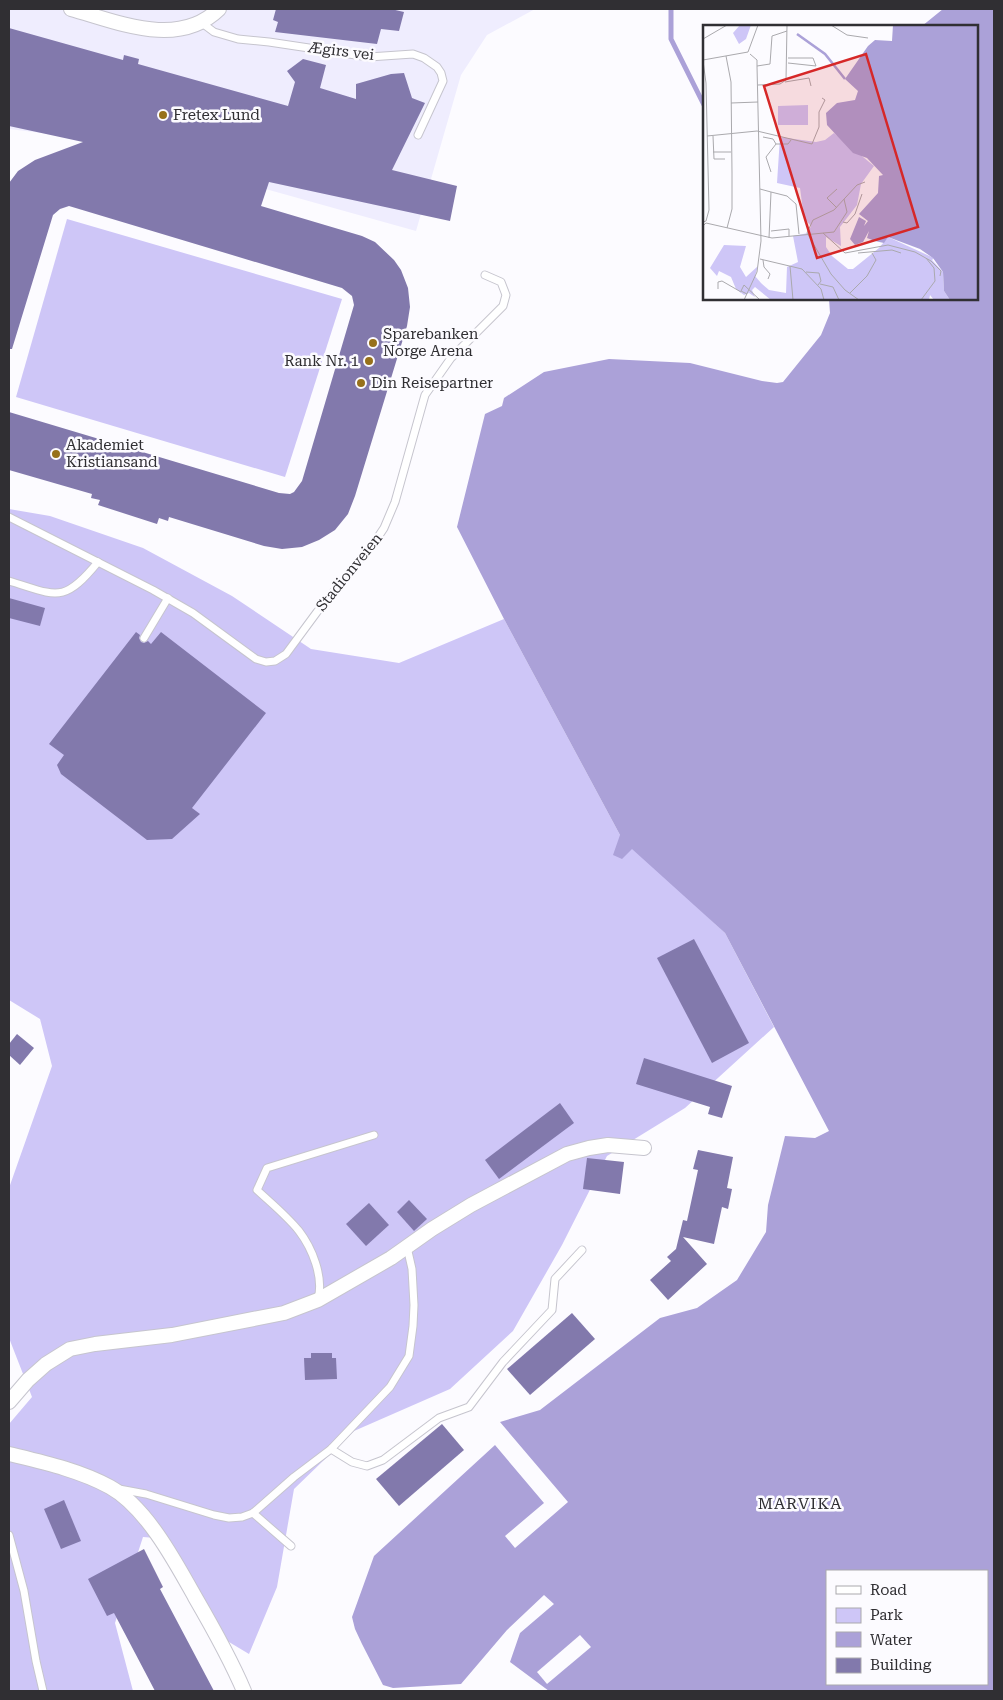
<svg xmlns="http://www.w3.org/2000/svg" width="1003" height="1700" viewBox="0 0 1003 1700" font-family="'Roboto Serif',serif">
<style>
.built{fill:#efedfe}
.green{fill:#cec6f7}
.water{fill:#aba1d8;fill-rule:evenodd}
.pier{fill:#fcfbff}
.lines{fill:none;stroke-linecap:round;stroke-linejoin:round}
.stream{stroke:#aba1d8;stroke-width:5}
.building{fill:#8279ac}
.service-casing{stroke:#c6c5ce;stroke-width:9}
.minor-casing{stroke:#c6c5ce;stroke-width:16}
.service{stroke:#fff;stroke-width:7}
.minor{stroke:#fff;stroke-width:14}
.poi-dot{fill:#97711b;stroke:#fcfbff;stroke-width:2}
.labels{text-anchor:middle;stroke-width:5;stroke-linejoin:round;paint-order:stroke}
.street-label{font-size:15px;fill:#302f33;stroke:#fcfbff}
.poi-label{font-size:15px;fill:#302f33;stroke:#fcfbff;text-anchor:start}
.neighbourhood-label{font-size:16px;letter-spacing:1px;fill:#302f33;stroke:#fcfbff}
.inset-river{fill:none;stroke:#aba1d8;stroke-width:2.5}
.inset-road{fill:none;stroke:#aaa9ad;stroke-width:1}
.view{fill:#d62828;fill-opacity:0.15;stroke:#d62828;stroke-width:2.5}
.inset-edge{fill:none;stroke:#302f33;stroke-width:2.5}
</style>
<rect width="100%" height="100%" fill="#fcfbff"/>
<path class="built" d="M 9,9 L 535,9 L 487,35 L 461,75 L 416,231 L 83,138 L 9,129 Z"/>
<g class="green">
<path d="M 67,219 L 342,299 L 285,477 L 16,397 Z"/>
<path d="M 9,509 L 50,516 L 143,548 L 232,596 L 311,649 L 399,663 L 504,619 L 620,835 L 725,933 L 774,1027 L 685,1108 L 607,1156 L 562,1245 L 513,1331 L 450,1389 L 354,1431 L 294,1489 L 277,1587 L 249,1654 L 214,1633 L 169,1539 L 143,1537 L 115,1623 L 133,1691 L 9,1691 L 9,1424 L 32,1397 L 9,1338 L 9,1188 L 52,1066 L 40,1019 L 9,1000 Z"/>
</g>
<path class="water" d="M 943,9 L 994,9 L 994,1691 L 549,1691 L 510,1662 L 520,1633 L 554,1604 L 544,1595 L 507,1630 L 461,1684 L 393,1688 L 383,1685 L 362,1644 L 355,1629 L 352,1617 L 374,1556 L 495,1445 L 544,1503 L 505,1536 L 515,1548 L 568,1502 L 500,1422 L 540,1410 L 660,1318 L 697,1308 L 737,1280 L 766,1232 L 768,1205 L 785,1136 L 815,1138 L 829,1131 L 725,933 L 632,849 L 622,859 L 613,855 L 620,835 L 504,619 L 457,527 L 485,414 L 502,406 L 504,398 L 544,372 L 609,359 L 690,363 L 762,381 L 777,383 L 783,382 L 821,335 L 830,313 L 829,299 L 977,299 L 977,26 L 922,26 ZM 827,1571 L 987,1571 L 987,1684 L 827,1684 Z"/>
<path class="pier" d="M 580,1635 L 591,1647 L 547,1684 L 537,1672 Z"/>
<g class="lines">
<path class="stream" d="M 671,9 L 671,39 L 704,105"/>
</g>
<g class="building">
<path d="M 276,9 L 391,9 L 404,12 L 399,31 L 381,29 L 377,44 L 275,32 L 278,22 L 273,20 Z"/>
<path d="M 9,28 L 123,60 L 124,55 L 139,59 L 138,64 L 288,106 L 295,82 L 287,71 L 303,59 L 326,65 L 320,88 L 356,99 L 356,84 L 391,74 L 404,73 L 412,98 L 425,103 L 392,170 L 457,186 L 450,221 L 269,182 L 261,206 L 362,236 L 375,242 L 394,260 L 401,270 L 408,288 L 410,307 L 407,326 L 355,496 L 348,514 L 335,530 L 319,540 L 302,547 L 282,549 L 264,546 L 169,517 L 168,521 L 159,518 L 157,524 L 98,505 L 100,500 L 91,498 L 92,494 L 9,470 L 9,412 L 279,493 L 290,494 L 294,492 L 302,481 L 354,305 L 352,296 L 342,288 L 69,206 L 60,209 L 53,215 L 12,349 L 9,349 L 9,183 L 18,171 L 35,160 L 83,142 L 9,126 Z"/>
<path d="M 9,598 L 45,608 L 40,626 L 9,618 Z"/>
<path d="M 136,632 L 140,635 L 139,638 L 141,642 L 144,643 L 148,641 L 151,644 L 161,632 L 266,713 L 192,808 L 200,814 L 172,839 L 147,840 L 61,774 L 57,765 L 64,755 L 49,744 Z"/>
<path d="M 694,939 L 749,1043 L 712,1063 L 657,958 Z"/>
<path d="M 17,1034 L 34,1048 L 20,1065 L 9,1055 L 9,1044 Z"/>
<path d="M 644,1058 L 732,1086 L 722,1118 L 708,1114 L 710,1107 L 636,1084 Z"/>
<path d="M 560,1103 L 574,1123 L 499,1179 L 485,1160 Z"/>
<path d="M 698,1150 L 733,1157 L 727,1188 L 732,1189 L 728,1209 L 722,1207 L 714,1244 L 683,1237 L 707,1264 L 668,1300 L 650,1280 L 671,1261 L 667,1257 L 676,1249 L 683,1220 L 687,1221 L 698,1170 L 693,1169 Z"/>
<path d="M 587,1158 L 624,1162 L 620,1194 L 583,1189 Z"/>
<path d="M 409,1200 L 427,1219 L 414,1231 L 397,1212 Z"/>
<path d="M 369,1203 L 389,1225 L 366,1246 L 346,1224 Z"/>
<path d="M 572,1313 L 595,1339 L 530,1395 L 507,1369 Z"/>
<path d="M 311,1353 L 332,1353 L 332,1358 L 336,1358 L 337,1379 L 305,1380 L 304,1358 L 311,1358 Z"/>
<path d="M 442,1424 L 464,1450 L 399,1506 L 376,1479 Z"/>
<path d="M 64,1500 L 81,1541 L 61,1549 L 44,1509 Z"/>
<path d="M 144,1549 L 163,1587 L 160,1589 L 214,1691 L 155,1691 L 114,1613 L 107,1616 L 88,1579 Z"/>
</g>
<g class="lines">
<g class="service-casing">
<g id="service">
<path d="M 202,23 L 214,32 L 238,39 L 269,42 L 369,57 L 413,54 L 424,58 L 437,67 L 441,73 L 443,81 L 418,135"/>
<path d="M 9,517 L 153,590 L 193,613 L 256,659 L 266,662 L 275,661 L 286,654 L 317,612 L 376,540 L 384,528 L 395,502 L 425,395 L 451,358 L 503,306 L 506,295 L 501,282 L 485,275"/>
<path d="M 9,581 C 56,595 63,605 98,562"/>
<path d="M 144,638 L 168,598"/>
<path d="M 318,1299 C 324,1277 312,1248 299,1231 C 287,1216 271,1203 257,1190 L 267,1168 L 374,1135"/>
<path d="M 331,1449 L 352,1462 L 367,1466 L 383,1460 L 439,1418 L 469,1407 L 503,1362 L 552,1310 L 555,1279 L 582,1250"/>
<path d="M 119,1489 L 146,1494 L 214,1515 L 229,1518 L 242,1517 L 253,1513 L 294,1477 L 331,1449 L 390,1387 L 409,1356 L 413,1326 L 414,1305 L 412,1269 L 407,1247"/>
<path d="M 253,1513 L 291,1546"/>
<path d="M 9,1535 L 24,1591 L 36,1661 L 43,1691"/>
</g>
</g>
<g class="minor-casing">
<g id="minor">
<path d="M 71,9 C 118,22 178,49 219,9"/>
<path d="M 9,1402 L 28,1380 L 46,1364 L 70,1349 L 95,1344 L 172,1335 L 284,1313 L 318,1300 L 391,1258 L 432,1229 L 471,1205 L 567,1154 L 589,1148 L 608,1145 L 644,1148"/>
<path d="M 9,1454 C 42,1462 79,1470 110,1487 C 146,1507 175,1561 195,1597 C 213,1628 230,1658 244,1691"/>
</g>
</g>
<use href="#service" class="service"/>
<use href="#minor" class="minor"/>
</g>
<g class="poi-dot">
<circle cx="163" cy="115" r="5"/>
<circle cx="373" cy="343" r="5"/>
<circle cx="369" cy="361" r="5"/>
<circle cx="361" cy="383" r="5"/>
<circle cx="56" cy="454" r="5"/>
</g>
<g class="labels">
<g class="street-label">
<text transform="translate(341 51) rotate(7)" y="5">Ægirs vei</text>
<text transform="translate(349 572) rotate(-51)" y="5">Stadionveien</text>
</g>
<g class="poi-label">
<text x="173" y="120">Fretex Lund</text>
<text x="383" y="339">Sparebanken<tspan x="383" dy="17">Norge Arena</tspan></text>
<text x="359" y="366" text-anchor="end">Rank Nr. 1</text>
<text x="371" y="388">Din Reisepartner</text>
<text x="66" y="450">Akademiet<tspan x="66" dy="17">Kristiansand</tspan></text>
</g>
<g class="neighbourhood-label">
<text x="800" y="1509">MARVIKA</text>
</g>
</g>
<g transform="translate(703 25)">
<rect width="275" height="275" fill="#fcfbff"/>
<path d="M 37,0 L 48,0 L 43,14 L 36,19 L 30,8 ZM 105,80 L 105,100 L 75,100 L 75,81 ZM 131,108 L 171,141 L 158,159 L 154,180 L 137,202 L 138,221 L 123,212 L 123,222 L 129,231 L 145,244 L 150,244 L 176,223 L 185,212 L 231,233 L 229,235 L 240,247 L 241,266 L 247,275 L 231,275 L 227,270 L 226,275 L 68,275 L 52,262 L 49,265 L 52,272 L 46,268 L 41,270 L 33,264 L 28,252 L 16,246 L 14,251 L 7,243 L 21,220 L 43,221 L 37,242 L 43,252 L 55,241 L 52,251 L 58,258 L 66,265 L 83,268 L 84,242 L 95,237 L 90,211 L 105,208 L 108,201 L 101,193 L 97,163 L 74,158 L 77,112 L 113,117 L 122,115 Z" fill="#cec6f7"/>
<path d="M 190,0 L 275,0 L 275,275 L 247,275 L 241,266 L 240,247 L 230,233 L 217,224 L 185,212 L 181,218 L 172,216 L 164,213 L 166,206 L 160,217 L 152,220 L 147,214 L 156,192 L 163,196 L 161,201 L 165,196 L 156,189 L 175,168 L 176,151 L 180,150 L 164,133 L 150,128 L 124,100 L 123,88 L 134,78 L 152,75 L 155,66 L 142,54 L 165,21 L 172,15 L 189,16 Z" fill="#aba1d8"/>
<path class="inset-river" d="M 94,9 L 122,29 L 142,54"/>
<path class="inset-road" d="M 128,0 L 144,10 L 165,13M 0,14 L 24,0M 23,31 L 28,57 L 29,148 L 29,184 L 24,203M 85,33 L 110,33 L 113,41 L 85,38M 0,35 L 45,27 L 55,0M 0,36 L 3,58 L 6,185 L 3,196 L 0,197M 54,41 L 67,39 L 69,11 L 84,6M 82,57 L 106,53 L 108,61M 55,60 L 77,59 L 83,55 L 84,0M 28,78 L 55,77M 4,111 L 54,106 L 109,119 L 116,102 L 116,87 L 122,75 L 119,73M 10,111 L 11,134 L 22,134M 60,112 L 70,114 L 73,119M 73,119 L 85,119 L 88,115M 10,127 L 28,127M 68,147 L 63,132 L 73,119M 57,164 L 68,167 L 66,213M 68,167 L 84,171 L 93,179 L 96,209M 134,183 L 124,173 L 134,164M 140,197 L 144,198 L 152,189 L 159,169M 0,201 L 3,198 L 69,213 L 131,207 L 144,187 L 141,174M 68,206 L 86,204 L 86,211M 104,208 L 128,249 L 142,265 L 156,275M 104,208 L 110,195 L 131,185 L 154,160 L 162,157M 120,208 L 142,228 L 185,220 L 212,227 L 228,236 L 238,246 L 237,251M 155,228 L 189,225 L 198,228M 57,234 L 99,244 L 118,264 L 121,275M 60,235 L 61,242 L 67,249 L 65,254M 87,241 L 90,275M 103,247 L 116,248 L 118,256 L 115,260M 117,259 L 130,262 L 136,275M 15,264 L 15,257 L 19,256 L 38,267M 147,268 L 164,251 L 173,235 L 169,228M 44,269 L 38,266 L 41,260 L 57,275M 41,275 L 54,247 L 58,216 L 54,41 L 54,35 L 47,29M 218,275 L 232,256 L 231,243 L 223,233"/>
<path class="view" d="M 163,29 L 215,202 L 114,233 L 61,61 Z"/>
<rect width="275" height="275" class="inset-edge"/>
</g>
<rect width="1003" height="1700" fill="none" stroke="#302f33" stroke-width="20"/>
<rect x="826" y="1570" width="162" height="115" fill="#fcfbff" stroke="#aaa9ad"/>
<rect x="836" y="1586" width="25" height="8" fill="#ffffff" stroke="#aaa9ad"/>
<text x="870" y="1595" font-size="15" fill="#302f33">Road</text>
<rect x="836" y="1608" width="25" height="15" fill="#cec6f7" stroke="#aaa9ad"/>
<text x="870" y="1620" font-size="15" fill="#302f33">Park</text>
<rect x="836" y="1632" width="25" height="15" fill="#aba1d8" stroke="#aaa9ad"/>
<text x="870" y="1645" font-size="15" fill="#302f33">Water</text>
<rect x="836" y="1658" width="25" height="15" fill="#8279ac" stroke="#aaa9ad"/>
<text x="870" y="1670" font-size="15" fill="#302f33">Building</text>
</svg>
